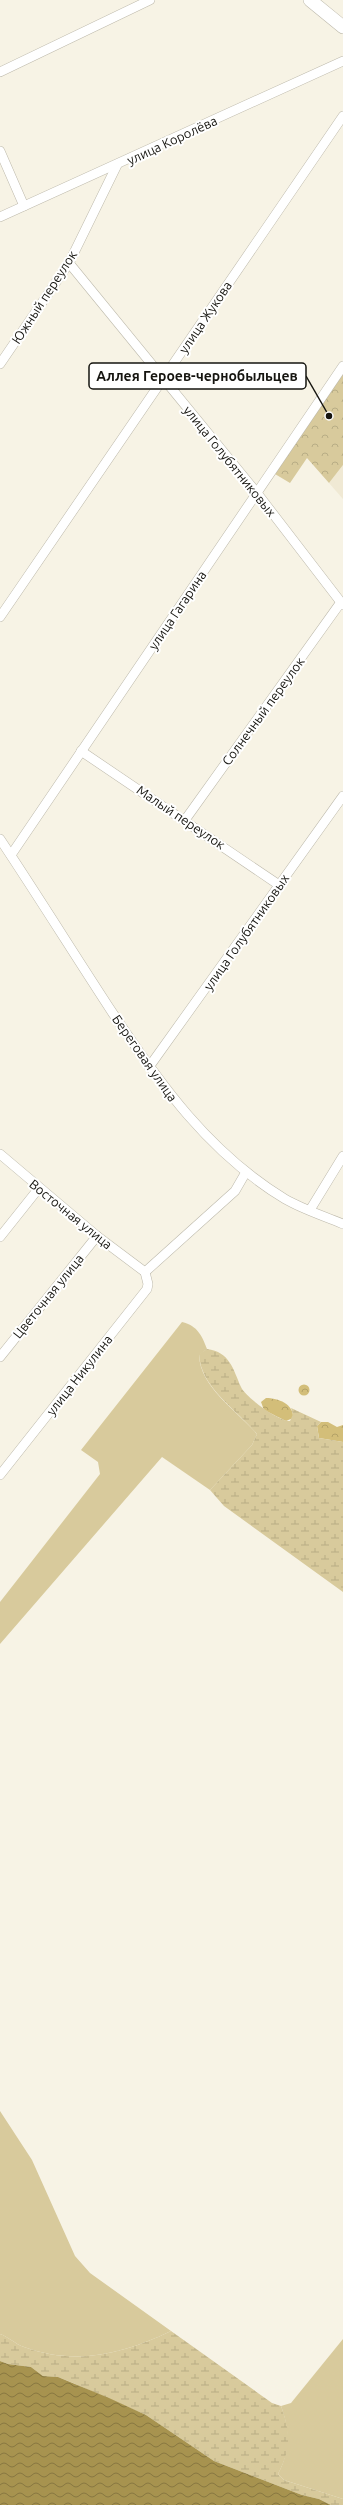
<svg xmlns="http://www.w3.org/2000/svg" width="343" height="2505" viewBox="0 0 343 2505" font-family="Ubuntu,sans-serif">
<style>
.built{fill:#f0e9d4}
.grass{fill:#d8ca9c}
.forest{fill:url(#forest-crowns)}
.wetland{fill:url(#wetland-marsh)}
.park{fill:url(#park-crowns)}
.water{fill:url(#water-waves)}
.lines{fill:none;stroke-linecap:round;stroke-linejoin:round}
.street-casing{stroke:#bdb9ab;stroke-width:10}
.secondary-casing{stroke:#bdb9ab;stroke-width:14}
.street{stroke:#fff;stroke-width:9}
.secondary{stroke:#fff;stroke-width:13}
.labels{text-anchor:middle;stroke-width:4;stroke-linejoin:round;paint-order:stroke}
.street-label{font-size:13px;fill:#15140f;stroke:#fff}
.leader{fill:none;stroke:#15140f;stroke-width:1.5}
.callout-dot{fill:#15140f;stroke:#fff;stroke-width:1.5}
.callout{fill:#fff;stroke:#15140f;stroke-width:1.5}
.callout-label{font-size:14px;text-anchor:middle;font-weight:bold;fill:#15140f}
</style>
<defs>
<pattern id="forest-crowns" width="20" height="18" patternUnits="userSpaceOnUse"><rect width="20" height="18" fill="#d3be79"/><path d="M2 6a3 3 0 1 1 6 0M12 15a3 3 0 1 1 6 0" fill="none" stroke="#b4a267"/></pattern>
<pattern id="wetland-marsh" width="20" height="14" patternUnits="userSpaceOnUse"><rect width="20" height="14" fill="#d8ca9c"/><path d="M1 5h8M5 5V1M11 12h8M15 12V8" fill="none" stroke="#b8ad85"/></pattern>
<pattern id="park-crowns" width="20" height="18" patternUnits="userSpaceOnUse"><rect width="20" height="18" fill="#d8ca9c"/><path d="M2 6a3 3 0 1 1 6 0M12 15a3 3 0 1 1 6 0" fill="none" stroke="#b8ad85"/></pattern>
<pattern id="water-waves" width="16" height="10" patternUnits="userSpaceOnUse"><rect width="16" height="10" fill="#a7934f"/><path d="M0 5q4-4 8 0t8 0" fill="none" stroke="#877740"/></pattern>
</defs>
<rect width="100%" height="100%" fill="#f7f3e5"/>
<path class="built" d="M 343,465 L 343,499 L 329,483 Z"/>
<g class="grass">
<path d="M 182,1322 C 198,1326 202,1336 207,1349 L 199,1355 C 200,1387 237,1411 257,1434 L 252,1445 L 210,1490 L 162,1457 L 0,1644 L 0,1602 L 100,1474 L 98,1462 L 81,1450 Z"/>
<path d="M 0,2111 L 32,2160 L 75,2256 L 90,2273 L 171,2331 C 123,2354 76,2366 24,2347 C 15,2344 9,2337 0,2334 Z"/>
<path d="M 343,2339 L 343,2499 L 284,2480 L 278,2474 C 290,2452 290,2430 281,2406 L 291,2403 Z"/>
</g>
<g class="forest">
<circle cx="304" cy="1390" r="5.5"/>
<path d="M 266,1398 C 278,1398 294,1404 293,1418 L 286,1421 L 264,1410 L 261,1402 Z"/>
<path d="M 321,1422 L 328,1422 L 337,1427 L 343,1425 L 343,1442 L 319,1438 L 317,1426 Z"/>
</g>
<g class="wetland">
<path d="M 207,1349 C 230,1352 233,1369 241,1387 C 246,1398 279,1421 290,1421 L 293,1414 L 291,1408 L 321,1422 L 317,1426 L 319,1438 L 343,1442 L 343,1592 L 224,1506 L 210,1490 L 252,1445 L 257,1434 C 237,1410 200,1387 199,1354 Z"/>
<path d="M 171,2331 L 272,2403 L 281,2406 C 291,2433 291,2449 278,2474 L 284,2480 L 343,2499 L 343,2505 L 331,2505 L 319,2499 L 302,2495 L 214,2461 L 146,2415 L 73,2383 L 58,2377 L 43,2376 L 31,2367 L 8,2364 L 0,2361 L 0,2334 C 9,2337 15,2344 24,2347 C 76,2366 123,2354 171,2331 Z"/>
</g>
<path class="park" d="M 343,374 L 343,465 L 329,483 L 307,458 L 290,483 L 275,474 Z"/>
<path class="water" d="M 0,2361 L 8,2364 L 31,2367 L 43,2376 L 58,2377 L 109,2398 L 146,2415 L 214,2461 L 302,2495 L 319,2499 L 331,2505 L 0,2505 Z"/>
<g class="lines">
<g class="street-casing">
<g id="street">
<path d="M 0,72 L 150,0"/>
<path d="M 0,151 L 24,206"/>
<path d="M 0,217 L 343,61"/>
<path d="M 69,263 L 257,493 L 343,605"/>
<path d="M 0,364 L 69,263 L 117,165"/>
<path d="M 0,617 L 343,116"/>
<path d="M 81,751 L 279,885"/>
<path d="M 185,820 L 341,602"/>
<path d="M 0,839 C 38,896 74,954 112,1012 C 160,1084 209,1153 285,1199 C 302,1209 324,1216 343,1224"/>
<path d="M 11,855 L 343,366"/>
<path d="M 149,1067 L 343,796"/>
<path d="M 0,1154 L 97,1236 L 145,1272"/>
<path d="M 310,1210 L 343,1156"/>
<path d="M 0,1237 L 39,1188"/>
<path d="M 145,1272 L 235,1191 L 246,1172"/>
<path d="M 0,1357 L 97,1236"/>
<path d="M 0,1475 L 147,1289 L 148,1284 L 145,1272"/>
</g>
</g>
<g class="secondary-casing">
<path id="secondary" d="M 310,0 L 343,27"/>
</g>
<use href="#street" class="street"/>
<use href="#secondary" class="secondary"/>
</g>
<g class="labels">
<g class="street-label">
<text transform="translate(172 140) rotate(-25)" y="5">улица Королёва</text>
<text transform="translate(44 297) rotate(-57)" y="5">Южный переулок</text>
<text transform="translate(205 317) rotate(-56)" y="5">улица Жукова</text>
<text transform="translate(230 461) rotate(51)" y="5">улица Голубятниковых</text>
<text transform="translate(177 610) rotate(-56)" y="5">улица Гагарина</text>
<text transform="translate(263 711) rotate(-54)" y="5">Солнечный переулок</text>
<text transform="translate(181 817) rotate(34)" y="5">Малый переулок</text>
<text transform="translate(246 932) rotate(-55)" y="5">улица Голубятниковых</text>
<text transform="translate(145 1058) rotate(55)" y="5">Береговая улица</text>
<text transform="translate(71 1214) rotate(39)" y="5">Восточная улица</text>
<text transform="translate(48 1296) rotate(-51)" y="5">Цветочная улица</text>
<text transform="translate(79 1375) rotate(-52)" y="5">улица Никулина</text>
</g>
</g>
<path class="leader" d="M329 416L306 376"/>
<circle class="callout-dot" cx="329" cy="416" r="4"/>
<rect class="callout" x="89" y="363" width="217" height="26" rx="4"/>
<g class="callout-label">
<text x="197" y="381">Аллея Героев-чернобыльцев</text>
</g>
</svg>
